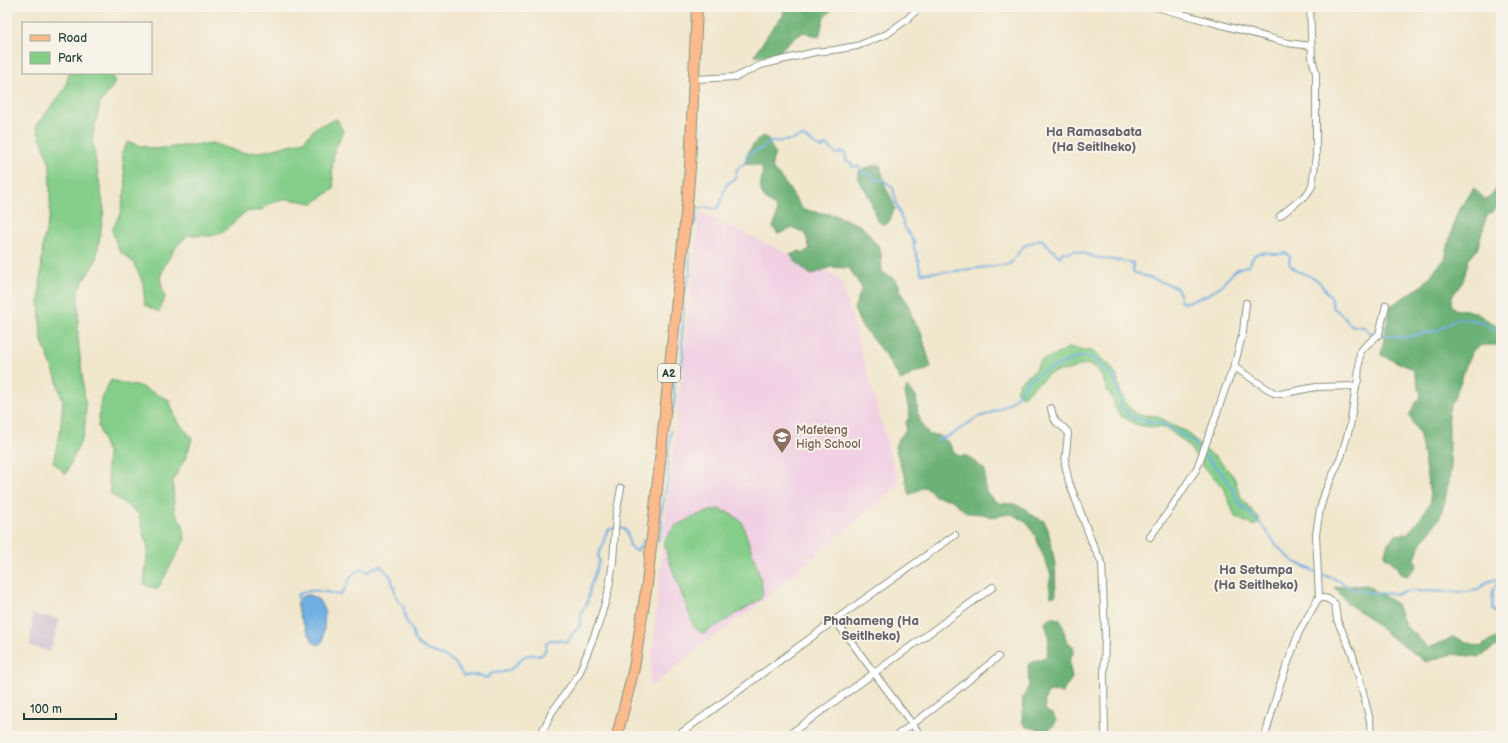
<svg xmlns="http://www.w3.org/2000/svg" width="1508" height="743" viewBox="0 0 1508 743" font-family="'Balsamiq Sans',sans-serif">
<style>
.built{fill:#f1d0e3}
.industrial{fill:#cebed1}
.green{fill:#85ce8a;stroke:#52865f}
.forest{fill:#6cb176;stroke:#467755}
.water{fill:#70afe3;stroke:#48768c}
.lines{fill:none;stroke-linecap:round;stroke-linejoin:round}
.stream{stroke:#70afe3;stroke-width:2}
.street-casing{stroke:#889280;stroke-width:8}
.primary-casing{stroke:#889280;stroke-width:12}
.street{stroke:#fff;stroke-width:6}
.primary{stroke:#fbbb8d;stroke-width:10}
.labels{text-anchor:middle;stroke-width:4;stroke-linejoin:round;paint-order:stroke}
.shield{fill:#f7f3e8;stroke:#60746a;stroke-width:1}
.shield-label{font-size:11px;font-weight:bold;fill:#1f3d34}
.education-label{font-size:12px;fill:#785e54;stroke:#f7f3e8;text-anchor:start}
.neighbourhood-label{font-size:13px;font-weight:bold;fill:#65626c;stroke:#f7f3e8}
</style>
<rect width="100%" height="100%" fill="#f7f3e8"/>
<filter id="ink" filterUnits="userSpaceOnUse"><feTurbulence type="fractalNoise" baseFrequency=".025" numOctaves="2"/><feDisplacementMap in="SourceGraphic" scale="8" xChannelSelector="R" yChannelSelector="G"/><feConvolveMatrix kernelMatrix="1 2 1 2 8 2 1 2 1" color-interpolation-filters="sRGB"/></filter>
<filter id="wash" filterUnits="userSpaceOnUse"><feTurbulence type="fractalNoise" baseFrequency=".012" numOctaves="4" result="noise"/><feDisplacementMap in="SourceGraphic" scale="16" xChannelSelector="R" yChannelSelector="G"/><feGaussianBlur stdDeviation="0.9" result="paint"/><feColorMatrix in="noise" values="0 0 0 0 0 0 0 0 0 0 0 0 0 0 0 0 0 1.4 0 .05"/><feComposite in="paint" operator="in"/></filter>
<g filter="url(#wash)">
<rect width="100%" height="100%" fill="#f1e7cd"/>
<path class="built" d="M 700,212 L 835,276 L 842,283 L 898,481 L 895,488 L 750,611 L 702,645 L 652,686 L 649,685 L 665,525 Z"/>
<path class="industrial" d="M 32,614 L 60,619 L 50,652 L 30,646 Z"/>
<g class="green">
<path d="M 69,73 L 111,73 L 115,83 L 100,103 L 92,140 L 104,210 L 96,260 L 78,290 L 78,339 L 86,410 L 84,434 L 66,474 L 53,462 L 60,432 L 63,402 L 56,378 L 41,338 L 39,303 L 43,242 L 50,215 L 50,164 L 36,126 L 65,89 Z"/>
<path d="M 337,119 L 343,132 L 334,151 L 332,169 L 334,189 L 313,203 L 287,199 L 269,204 L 261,210 L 245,212 L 222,233 L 210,236 L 188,235 L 177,246 L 165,264 L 160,278 L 165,298 L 159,312 L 145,305 L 143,282 L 133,262 L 119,251 L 112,230 L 120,214 L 126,185 L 122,152 L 128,142 L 153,149 L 213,143 L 242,153 L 267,151 L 304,141 L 316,127 Z"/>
<path d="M 1067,348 L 1072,348 L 1093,351 L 1111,367 L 1117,377 L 1121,395 L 1133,412 L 1140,415 L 1158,416 L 1171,425 L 1188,432 L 1200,446 L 1218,459 L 1234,477 L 1241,497 L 1253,512 L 1259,517 L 1259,522 L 1256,525 L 1252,525 L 1235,517 L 1224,488 L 1206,470 L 1185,442 L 1166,428 L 1143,426 L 1134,424 L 1126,418 L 1121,417 L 1114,406 L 1113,400 L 1107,390 L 1103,379 L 1097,368 L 1086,364 L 1079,366 L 1069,370 L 1058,371 L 1049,374 L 1025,394 L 1021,396 L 1016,391 L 1019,383 L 1034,371 L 1040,361 L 1062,352 Z"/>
<path d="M 111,380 L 130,385 L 139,386 L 169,400 L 177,421 L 192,438 L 187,455 L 173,480 L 174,511 L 183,525 L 185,539 L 157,590 L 144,584 L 148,547 L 144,536 L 139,514 L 111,494 L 107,469 L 108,453 L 98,426 L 101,398 Z"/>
<path d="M 718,509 L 732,514 L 742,522 L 761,580 L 763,594 L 761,599 L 703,634 L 694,627 L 667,555 L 664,541 L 675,526 L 700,514 Z"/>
</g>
<g class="forest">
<path d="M 784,7 L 802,7 L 807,11 L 815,7 L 835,7 L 824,17 L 819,37 L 804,32 L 789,42 L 775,56 L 754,56 L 772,28 L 783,16 Z"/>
<path d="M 763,136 L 767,138 L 775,154 L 772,162 L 773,170 C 784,179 794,197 803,210 L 835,215 L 861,226 L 869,234 L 873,241 L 878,245 L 881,254 L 882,272 L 893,278 L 899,284 L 899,291 L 908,303 L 913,320 L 920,329 L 931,367 L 927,370 L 914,373 L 901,381 L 886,356 L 861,325 L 854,309 L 862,288 L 849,268 L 831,267 L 811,275 L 800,266 L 790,255 L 800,251 L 803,253 L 810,249 L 805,233 L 793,228 L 778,234 L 773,227 C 785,199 765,209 761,190 C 759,182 765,174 761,166 L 745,163 C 748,151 752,143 763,136 Z"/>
<path d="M 880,165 L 886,189 L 890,195 L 895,208 L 889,222 L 885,225 L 877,221 L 870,199 L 865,189 L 859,182 L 859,171 L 872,166 Z"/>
<path d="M 1501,184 C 1501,201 1503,206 1487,215 L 1477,250 L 1469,259 L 1463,281 L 1452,297 L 1451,305 L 1457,310 C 1476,307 1484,322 1501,326 L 1501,345 L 1482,345 L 1474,349 L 1467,362 L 1461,381 L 1448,413 L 1449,428 L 1449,451 L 1451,467 L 1445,501 L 1440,517 L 1419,547 L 1415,559 L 1417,566 L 1407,576 L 1401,574 L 1398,567 L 1384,556 L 1388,543 L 1395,535 L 1407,534 L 1420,519 L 1431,501 L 1420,435 L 1409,416 L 1421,394 L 1413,369 L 1381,355 L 1390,306 L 1422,286 L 1445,258 L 1456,215 L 1474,188 L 1486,200 Z"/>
<path d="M 907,387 L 916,396 L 918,414 L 923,427 L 929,435 L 939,435 L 949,443 L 953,451 L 959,456 L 967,456 L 985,470 L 985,489 L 992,499 L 999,503 L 1014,504 L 1025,508 L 1029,514 L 1044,521 L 1048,529 L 1055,564 L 1056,595 L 1051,597 L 1049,584 L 1051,575 L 1035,535 L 1028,524 L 1018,517 L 1011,514 L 991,517 L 983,514 L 967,513 L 952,500 L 935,496 L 929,489 L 924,487 L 909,495 L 905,475 L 901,468 L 895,446 L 898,440 L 906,430 L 906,422 L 910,416 L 905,393 Z"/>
<path d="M 1366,585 L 1397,604 L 1402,618 L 1408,629 L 1416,635 L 1429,648 L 1453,637 L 1480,647 L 1495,638 L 1500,644 L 1479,657 L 1452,654 L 1426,662 L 1391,637 L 1365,615 L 1348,604 L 1335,587 Z"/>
<path d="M 1051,617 L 1059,619 C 1061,622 1064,626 1064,629 C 1066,639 1063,638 1073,646 L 1074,652 C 1066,662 1071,667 1072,678 L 1062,693 L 1050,691 C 1045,697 1043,702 1046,711 L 1053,715 L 1056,720 C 1052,737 1038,728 1026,727 L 1022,721 L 1023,698 L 1029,685 L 1028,665 L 1037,660 L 1046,657 C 1050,644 1049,635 1045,622 Z"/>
</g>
<path class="water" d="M 310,595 L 319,600 L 325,612 L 323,641 L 319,645 L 314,643 C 309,635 288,601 303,596 C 305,595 308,595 310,595 Z"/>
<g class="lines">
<g class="stream">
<path d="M 1380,334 L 1405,338 L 1424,333 L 1437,331 L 1459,318 L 1482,322 L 1490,328 L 1501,332"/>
<path d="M 672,414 L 675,398 L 673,383 L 679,373 L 683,357 L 682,337 L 684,312 L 683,298 L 690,273 L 689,243 L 691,235 L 691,230 L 696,220 L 697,209 L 705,207 L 717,209 C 727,196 718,187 735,179 L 737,169 L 745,163 L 747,155 L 756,150 L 761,149 L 770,142 L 793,140 L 802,136 L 821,148 L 827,145 C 832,147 832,153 838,154 L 843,152 L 845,152 L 846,161 L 851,162 L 852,167 L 859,166 L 861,172 L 872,175 L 872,179 L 875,180 L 884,180 L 893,188 L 896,203 L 905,228 L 914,242 L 914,249 L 916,252 L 921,273 L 956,271 L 1010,264 L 1024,246 L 1041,239 L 1060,257 L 1062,252 L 1070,253 L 1074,250 L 1094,257 L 1133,263 L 1133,272 L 1176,287 L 1180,294 L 1180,301 L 1184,303 C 1196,300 1210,295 1219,287 C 1231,278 1232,267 1249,266 L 1254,255 C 1267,249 1273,257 1286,253 L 1290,257 L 1289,263 C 1295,274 1309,273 1318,281 C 1321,283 1323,288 1326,291 C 1331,296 1333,300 1332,307 C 1335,309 1338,311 1340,313 C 1352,323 1344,326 1364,327 L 1369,332 L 1376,334"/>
<path d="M 938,440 L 951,435 L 978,417 L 989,414 L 1010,403 L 1017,396 L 1029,380 L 1048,369 L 1079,357 L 1089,357 L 1096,360 L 1115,380 L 1122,408 L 1132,418 L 1162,423 L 1193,441 L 1201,452"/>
<path d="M 1204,455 L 1220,471 L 1231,486 L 1239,503 L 1262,525 L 1278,547 L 1293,561 L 1316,572"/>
<path d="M 658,541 L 662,530 L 661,514 L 668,480 L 668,459 L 671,431"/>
<path d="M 1320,574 L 1335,579 L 1351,588 L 1371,593 L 1397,594 L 1410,591 L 1466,592 L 1478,590 L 1487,582 L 1501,578"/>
<path d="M 1500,579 L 1493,589 L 1492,609 L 1501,618"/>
<path d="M 299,601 L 297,595 C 313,587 324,592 341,595 L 352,575 L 361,569 L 368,572 L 373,568 L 381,566 L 391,577 L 397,599 L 403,606 L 406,620 L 413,632 L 414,639 L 418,644 L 427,650 L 442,655 L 454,662 L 464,676 L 476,675 L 487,678 L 492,673 C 500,673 510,672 516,665 C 519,661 521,657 526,656 C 530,654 537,655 542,655 L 545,651 L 547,642 L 550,640 L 556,640 L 568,642 L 572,634 L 579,627 L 582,610 L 587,604 L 590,587 L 596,570 L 599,561 L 598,555 L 603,545 L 605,536 L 608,530 C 640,521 619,545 637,551 L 643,541 L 646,540"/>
</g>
</g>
</g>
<g filter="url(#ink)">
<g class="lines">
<g class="street-casing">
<g id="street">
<path d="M 1156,7 L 1288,43 L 1311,46"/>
<path d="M 695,79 L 736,77 L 761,65 L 815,52 L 834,50 L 857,46 L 887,34 L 906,20 L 920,7"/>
<path d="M 1280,216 L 1307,194 L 1312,186 L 1316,156 L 1316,73 L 1312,58 L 1310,7"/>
<path d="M 1234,367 L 1274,393 L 1280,394 L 1316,387 L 1356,386 L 1350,426 L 1341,457 L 1325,492 L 1320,509 L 1316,534 L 1319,597 L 1299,632 L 1279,687 L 1265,736"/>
<path d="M 1356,386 L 1358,380 L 1360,351 L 1379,334 L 1386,305"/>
<path d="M 1051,408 C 1052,414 1053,419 1058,424 C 1062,427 1066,428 1068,433 L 1065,464 L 1069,482 L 1093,545 L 1102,563 L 1105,633 L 1104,678 L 1105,736"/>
<path d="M 1150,537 L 1171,508 L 1197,468 L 1216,416 L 1225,389 L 1234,367 L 1243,332 L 1246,303"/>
<path d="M 1319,597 L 1328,599 L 1335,604 L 1337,620 L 1352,653 L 1360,680 L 1370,721 L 1371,736"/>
<path d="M 835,620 L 921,736"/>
<path d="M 540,736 L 552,712 L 579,674 L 598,626 L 608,593 L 613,562 L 616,515 L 621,488"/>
<path d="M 677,736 L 835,620 L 955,535"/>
<path d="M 787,736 L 993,587"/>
<path d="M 896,736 L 933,709 L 998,657"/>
</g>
</g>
<g class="primary-casing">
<path id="primary" d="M 617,736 L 634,668 L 647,584 L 687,204 L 690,167 L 697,7"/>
</g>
<use href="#street" class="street"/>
<use href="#primary" class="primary"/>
</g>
</g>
<defs>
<g id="school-pin" transform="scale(1)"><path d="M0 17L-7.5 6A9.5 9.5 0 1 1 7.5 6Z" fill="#8d6e63" stroke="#f7f3e8"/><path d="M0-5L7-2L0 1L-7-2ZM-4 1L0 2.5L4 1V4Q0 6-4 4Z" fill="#fff"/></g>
</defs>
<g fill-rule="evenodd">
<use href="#school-pin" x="782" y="437"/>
</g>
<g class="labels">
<rect class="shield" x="658" y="364" width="22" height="18" rx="3"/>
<g class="shield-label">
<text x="669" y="377">A2</text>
</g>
<g class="education-label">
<text x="796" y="434">Mafeteng<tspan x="796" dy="14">High School</tspan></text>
</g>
<g class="neighbourhood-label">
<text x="1094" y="136">Ha Ramasabata<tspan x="1094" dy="15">(Ha Seitlheko)</tspan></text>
<text x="1256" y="574">Ha Setumpa<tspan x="1256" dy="15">(Ha Seitlheko)</tspan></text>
<text x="871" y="625">Phahameng (Ha<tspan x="871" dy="15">Seitlheko)</tspan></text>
</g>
</g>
<rect width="1508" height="743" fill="none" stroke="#f7f3e8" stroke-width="24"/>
<rect x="22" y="22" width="130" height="52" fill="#f7f3e8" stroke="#a1aaa0"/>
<rect x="30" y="35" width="20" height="6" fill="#fbbb8d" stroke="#a1aaa0"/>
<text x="58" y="42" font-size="12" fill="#1f3d34">Road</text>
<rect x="30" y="52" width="20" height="12" fill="#85ce8a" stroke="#a1aaa0"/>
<text x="58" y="62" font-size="12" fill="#1f3d34">Park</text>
<path d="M24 713v6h92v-6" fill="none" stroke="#1f3d34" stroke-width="2"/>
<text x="30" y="713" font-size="12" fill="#1f3d34" stroke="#f7f3e8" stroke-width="3" paint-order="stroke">100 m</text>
</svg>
